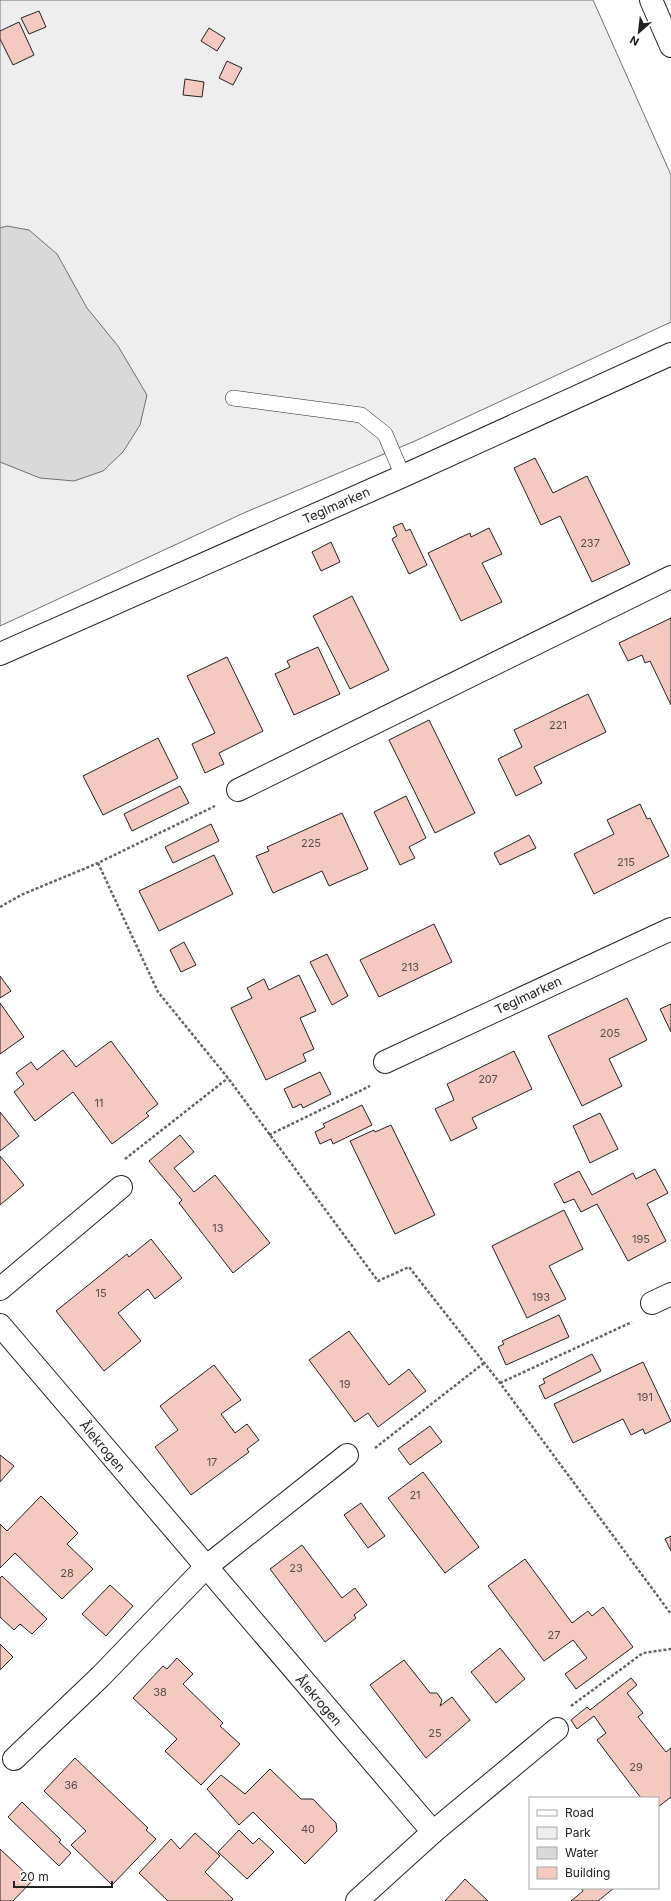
<svg xmlns="http://www.w3.org/2000/svg" width="671" height="1901" viewBox="0 0 671 1901" font-family="Inter,sans-serif">
<style>
.green{fill:#eee;stroke:#6f6f6f}
.water{fill:#d9d9d9;stroke:#6f6f6f}
.building{fill:#f3c9c0;stroke:#222}
.lines{fill:none;stroke-linecap:round;stroke-linejoin:round}
.lane-casing{stroke:#222;stroke-width:16}
.street-casing{stroke:#222;stroke-width:24}
.secondary-casing{stroke:#222;stroke-width:24}
.path{stroke:#646464;stroke-width:2.5;stroke-dasharray:3 2;stroke-linecap:butt}
.lane{stroke:#fff;stroke-width:15}
.street{stroke:#fff;stroke-width:22}
.secondary{stroke:#fff;stroke-width:22}
.labels{text-anchor:middle;stroke-width:3;stroke-linejoin:round;paint-order:stroke}
.number-label{font-size:11px;fill:#564c4a}
.street-label{font-size:13px;fill:#222;stroke:#fff}
</style>
<rect width="100%" height="100%" fill="#fff"/>
<path class="green" d="M 0,0 L 593,0 L 671,175 L 671,322 L 415,441 L 246,512 L 0,626 Z"/>
<path class="water" d="M 7,226 L 29,230 L 57,254 L 87,308 L 118,346 L 147,395 L 140,425 L 123,452 L 103,471 L 74,481 L 40,478 L 0,462 L 0,228 Z"/>
<g class="building">
<path d="M 39,11 L 46,27 L 29,34 L 21,18 Z"/>
<path d="M 19,22 L 34,55 L 13,65 L 0,39 L 0,31 Z"/>
<path d="M 209,28 L 225,38 L 217,51 L 201,41 Z"/>
<path d="M 227,61 L 242,68 L 233,85 L 219,78 Z"/>
<path d="M 185,79 L 204,82 L 202,97 L 183,95 Z"/>
<path d="M 535,458 L 553,493 L 587,476 L 630,564 L 592,582 L 560,516 L 541,525 L 514,468 Z"/>
<path d="M 402,523 L 406,531 L 410,529 L 427,565 L 409,574 L 392,539 L 397,536 L 393,527 Z"/>
<path d="M 489,528 L 502,554 L 482,563 L 502,602 L 461,621 L 428,553 L 470,533 L 471,537 Z"/>
<path d="M 331,542 L 340,562 L 321,571 L 312,552 Z"/>
<path d="M 352,596 L 389,670 L 350,689 L 313,616 Z"/>
<path d="M 671,618 L 671,705 L 650,661 L 645,663 L 642,655 L 628,661 L 619,643 Z"/>
<path d="M 318,647 L 340,694 L 294,715 L 275,674 L 290,667 L 287,661 Z"/>
<path d="M 227,657 L 263,731 L 219,753 L 224,764 L 205,773 L 192,744 L 215,733 L 187,676 Z"/>
<path d="M 588,694 L 606,732 L 534,767 L 542,783 L 516,796 L 498,759 L 522,747 L 514,730 Z"/>
<path d="M 429,720 L 475,813 L 435,833 L 389,740 Z"/>
<path d="M 158,738 L 178,778 L 103,815 L 83,776 Z"/>
<path d="M 180,786 L 189,803 L 132,831 L 124,814 Z"/>
<path d="M 406,796 L 426,838 L 409,847 L 415,858 L 400,865 L 374,812 Z"/>
<path d="M 640,804 L 647,819 L 650,818 L 669,856 L 594,894 L 574,854 L 614,834 L 607,820 Z"/>
<path d="M 342,813 L 368,869 L 329,886 L 322,871 L 273,893 L 256,856 L 269,851 L 267,847 Z"/>
<path d="M 211,824 L 219,841 L 173,863 L 165,847 Z"/>
<path d="M 529,835 L 536,848 L 500,865 L 494,853 Z"/>
<path d="M 214,855 L 233,894 L 159,931 L 139,891 Z"/>
<path d="M 434,924 L 452,962 L 379,997 L 360,960 Z"/>
<path d="M 184,942 L 196,965 L 181,972 L 170,950 Z"/>
<path d="M 327,954 L 348,996 L 332,1005 L 310,962 Z"/>
<path d="M 299,975 L 316,1011 L 300,1018 L 314,1049 L 303,1054 L 306,1061 L 266,1080 L 231,1008 L 252,998 L 247,988 L 264,979 L 269,990 Z"/>
<path d="M 0,976 L 11,991 L 0,998 Z"/>
<path d="M 627,998 L 647,1040 L 609,1059 L 622,1086 L 582,1106 L 548,1036 Z"/>
<path d="M 0,1003 L 24,1037 L 0,1054 Z"/>
<path d="M 671,1004 L 671,1032 L 660,1009 Z"/>
<path d="M 111,1041 L 158,1104 L 146,1113 L 149,1116 L 112,1144 L 73,1092 L 35,1121 L 14,1092 L 24,1084 L 16,1073 L 31,1062 L 37,1070 L 63,1050 L 76,1067 Z"/>
<path d="M 514,1051 L 532,1089 L 472,1118 L 477,1128 L 451,1141 L 435,1109 L 454,1100 L 447,1084 Z"/>
<path d="M 320,1072 L 331,1094 L 303,1108 L 301,1104 L 293,1108 L 284,1089 Z"/>
<path d="M 362,1105 L 372,1125 L 333,1144 L 331,1139 L 320,1144 L 315,1132 L 325,1127 L 323,1124 Z"/>
<path d="M 0,1112 L 19,1136 L 0,1151 Z"/>
<path d="M 600,1113 L 618,1149 L 590,1163 L 573,1126 Z"/>
<path d="M 391,1125 L 435,1215 L 395,1234 L 350,1141 L 374,1130 L 375,1132 Z"/>
<path d="M 180,1135 L 194,1152 L 174,1168 L 194,1192 L 215,1175 L 270,1243 L 233,1273 L 179,1203 L 182,1200 L 149,1161 Z"/>
<path d="M 0,1156 L 24,1185 L 0,1205 Z"/>
<path d="M 655,1169 L 668,1193 L 647,1204 L 666,1241 L 628,1261 L 597,1204 L 581,1212 L 574,1199 L 564,1203 L 554,1184 L 579,1171 L 592,1195 L 633,1173 L 636,1179 Z"/>
<path d="M 564,1210 L 583,1249 L 549,1266 L 566,1299 L 527,1318 L 492,1246 Z"/>
<path d="M 151,1239 L 182,1278 L 155,1299 L 148,1289 L 118,1313 L 141,1341 L 104,1371 L 56,1311 L 127,1254 L 129,1257 Z"/>
<path d="M 559,1315 L 569,1337 L 506,1365 L 498,1347 L 504,1344 L 502,1341 Z"/>
<path d="M 349,1331 L 389,1385 L 409,1369 L 426,1391 L 378,1427 L 368,1413 L 355,1422 L 309,1360 Z"/>
<path d="M 592,1354 L 601,1371 L 545,1399 L 539,1386 L 545,1383 L 543,1379 Z"/>
<path d="M 643,1362 L 671,1421 L 645,1434 L 643,1429 L 631,1435 L 623,1419 L 573,1443 L 554,1404 Z"/>
<path d="M 214,1365 L 241,1400 L 221,1414 L 235,1433 L 247,1424 L 259,1440 L 247,1449 L 249,1452 L 191,1495 L 155,1447 L 178,1430 L 160,1406 Z"/>
<path d="M 430,1426 L 442,1442 L 410,1465 L 398,1449 Z"/>
<path d="M 0,1455 L 14,1466 L 0,1482 Z"/>
<path d="M 423,1472 L 479,1547 L 445,1573 L 388,1498 Z"/>
<path d="M 41,1496 L 78,1533 L 67,1544 L 93,1569 L 62,1599 L 15,1553 L 0,1568 L 0,1524 L 7,1531 Z"/>
<path d="M 361,1503 L 385,1536 L 368,1548 L 344,1515 Z"/>
<path d="M 671,1536 L 671,1551 L 665,1539 Z"/>
<path d="M 302,1545 L 342,1598 L 355,1588 L 367,1605 L 354,1615 L 356,1618 L 325,1642 L 270,1569 Z"/>
<path d="M 525,1559 L 572,1623 L 588,1611 L 592,1616 L 603,1607 L 633,1647 L 576,1689 L 565,1674 L 587,1658 L 573,1640 L 544,1661 L 488,1586 Z"/>
<path d="M 2,1576 L 47,1619 L 32,1634 L 20,1624 L 14,1630 L 0,1617 L 0,1578 Z"/>
<path d="M 110,1585 L 133,1606 L 106,1636 L 82,1614 Z"/>
<path d="M 0,1644 L 13,1657 L 0,1670 Z"/>
<path d="M 500,1648 L 525,1679 L 496,1703 L 471,1672 Z"/>
<path d="M 177,1658 L 193,1674 L 183,1684 L 223,1723 L 220,1726 L 240,1744 L 201,1785 L 165,1751 L 177,1739 L 133,1698 L 163,1666 L 167,1669 Z"/>
<path d="M 404,1660 L 430,1693 L 437,1693 L 442,1700 L 440,1706 L 452,1697 L 470,1720 L 426,1758 L 370,1685 Z"/>
<path d="M 631,1678 L 637,1685 L 627,1693 L 643,1713 L 638,1717 L 666,1752 L 671,1748 L 671,1797 L 658,1807 L 658,1798 L 641,1798 L 597,1740 L 606,1733 L 594,1716 L 577,1729 L 571,1720 L 587,1707 L 590,1710 Z"/>
<path d="M 75,1758 L 148,1828 L 146,1830 L 156,1839 L 112,1885 L 71,1845 L 86,1831 L 44,1791 Z"/>
<path d="M 270,1769 L 301,1799 L 313,1799 L 336,1823 L 337,1831 L 305,1864 L 253,1812 L 239,1825 L 207,1789 L 221,1775 L 245,1794 Z"/>
<path d="M 22,1802 L 61,1840 L 59,1842 L 71,1853 L 59,1866 L 8,1817 Z"/>
<path d="M 239,1830 L 253,1844 L 259,1838 L 274,1852 L 247,1879 L 218,1852 Z"/>
<path d="M 195,1833 L 220,1856 L 205,1872 L 233,1899 L 231,1901 L 168,1901 L 139,1873 L 171,1839 L 180,1849 Z"/>
<path d="M 0,1849 L 33,1880 L 13,1901 L 0,1901 Z"/>
<path d="M 465,1879 L 488,1901 L 445,1901 Z"/>
<path d="M 581,1888 L 614,1888 L 598,1901 L 571,1901 L 583,1891 Z"/>
</g>
<g class="lines">
<g class="lane-casing">
<path id="lane" d="M 233,398 L 361,415 L 385,434 L 403,476"/>
</g>
<g class="street-casing">
<g id="street">
<path d="M 238,790 L 671,577"/>
<path d="M 385,1062 L 671,929"/>
<path d="M 0,1289 L 121,1187"/>
<path d="M 652,1303 L 671,1294"/>
<path d="M 0,1325 L 433,1832"/>
<path d="M 14,1759 L 101,1676 L 206,1567 L 347,1455"/>
<path d="M 357,1901 L 433,1832 L 557,1729"/>
</g>
</g>
<g class="secondary-casing">
<g id="secondary">
<path d="M 651,0 L 671,46"/>
<path d="M 0,654 L 403,476 L 671,354"/>
</g>
</g>
<g class="path">
<path d="M 98,863 L 158,992 L 228,1078 L 378,1281 L 409,1267 L 500,1383 L 671,1614"/>
<path d="M 0,907 L 21,895 L 98,863 L 215,806"/>
<path d="M 269,1135 L 370,1086"/>
<path d="M 125,1159 L 228,1078"/>
<path d="M 500,1383 L 632,1322"/>
<path d="M 375,1448 L 484,1363"/>
<path d="M 571,1706 L 643,1653 L 671,1649"/>
</g>
<use href="#lane" class="lane"/>
<use href="#street" class="street"/>
<use href="#secondary" class="secondary"/>
</g>
<g class="labels">
<g class="number-label">
<text x="590" y="547">237</text>
<text x="558" y="729">221</text>
<text x="311" y="847">225</text>
<text x="626" y="866">215</text>
<text x="410" y="971">213</text>
<text x="610" y="1037">205</text>
<text x="488" y="1083">207</text>
<text x="99" y="1107">11</text>
<text x="218" y="1232">13</text>
<text x="641" y="1243">195</text>
<text x="101" y="1297">15</text>
<text x="541" y="1301">193</text>
<text x="345" y="1388">19</text>
<text x="645" y="1401">191</text>
<text x="212" y="1466">17</text>
<text x="415" y="1499">21</text>
<text x="296" y="1572">23</text>
<text x="67" y="1577">28</text>
<text x="554" y="1639">27</text>
<text x="160" y="1696">38</text>
<text x="435" y="1737">25</text>
<text x="636" y="1771">29</text>
<text x="71" y="1789">36</text>
<text x="308" y="1833">40</text>
</g>
<g class="street-label">
<text transform="translate(336 505) rotate(-24)" y="5">Teglmarken</text>
<text transform="translate(528 995) rotate(-25)" y="5">Teglmarken</text>
<text transform="translate(103 1446) rotate(50)" y="5">Ålekrogen</text>
<text transform="translate(319 1700) rotate(49)" y="5">Ålekrogen</text>
</g>
</g>
<rect x="529" y="1797" width="130" height="92" fill="#ffffff" stroke="#a7a7a7"/>
<rect x="537" y="1810" width="20" height="6" fill="#ffffff" stroke="#a7a7a7"/>
<text x="565" y="1817" font-size="12" fill="#222222">Road</text>
<rect x="537" y="1827" width="20" height="12" fill="#eeeeee" stroke="#a7a7a7"/>
<text x="565" y="1837" font-size="12" fill="#222222">Park</text>
<rect x="537" y="1847" width="20" height="12" fill="#d9d9d9" stroke="#a7a7a7"/>
<text x="565" y="1857" font-size="12" fill="#222222">Water</text>
<rect x="537" y="1867" width="20" height="12" fill="#f3c9c0" stroke="#a7a7a7"/>
<text x="565" y="1877" font-size="12" fill="#222222">Building</text>
<g transform="translate(639 32) rotate(208)" stroke="#ffffff" stroke-width="3" paint-order="stroke">
<path d="M0-3L7 15L0 10L-7 15Z" fill="#222222"/>
<text y="-6" font-size="11" font-weight="bold" text-anchor="middle" fill="#222222">N</text>
</g>
<path d="M14 1881v6h98v-6" fill="none" stroke="#222222" stroke-width="2"/>
<text x="20" y="1881" font-size="12" fill="#222222" stroke="#ffffff" stroke-width="3" paint-order="stroke">20 m</text>
</svg>
